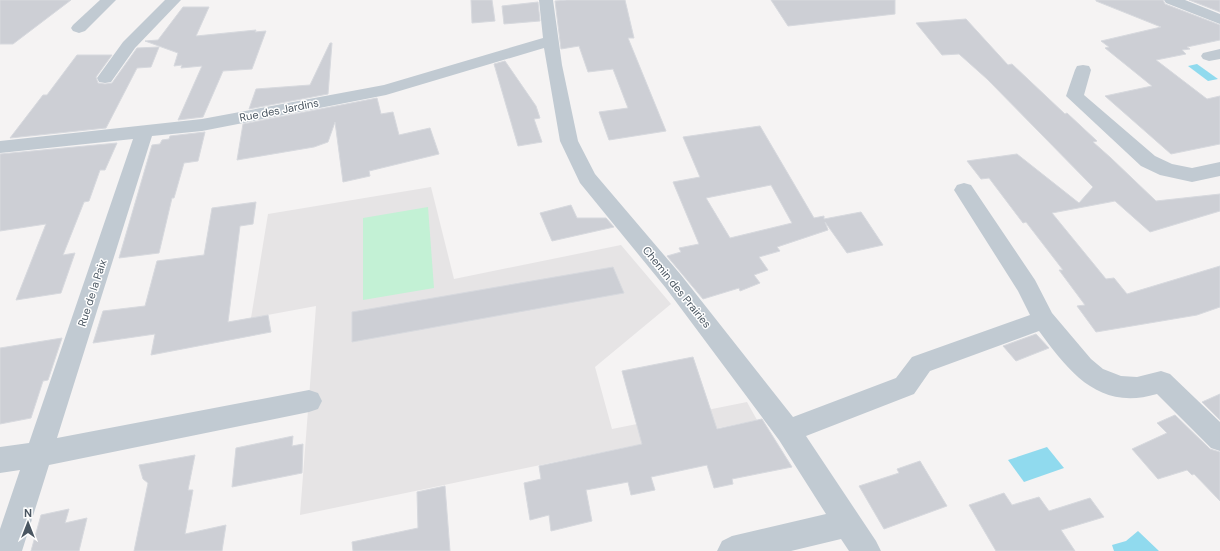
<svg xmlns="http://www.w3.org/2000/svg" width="1220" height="551" viewBox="0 0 1220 551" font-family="'DM Sans',sans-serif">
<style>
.education{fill:#e6e4e5}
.green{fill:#c3f1d5}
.water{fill:#90daee}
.building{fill:#cdcfd5;stroke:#d7d9de;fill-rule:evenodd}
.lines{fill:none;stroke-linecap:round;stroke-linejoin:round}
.street{fill:#c1cad2;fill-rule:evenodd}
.labels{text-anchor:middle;stroke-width:3;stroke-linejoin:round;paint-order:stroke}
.street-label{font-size:11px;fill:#4a5661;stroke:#fff}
</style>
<rect width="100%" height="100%" fill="#f5f3f3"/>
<path class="education" d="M 431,187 L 454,279 L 621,245 L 671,304 L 595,367 L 612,429 L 747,402 L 757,420 L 300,515 L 316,306 L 251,318 L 268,214 Z"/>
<path class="green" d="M 428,207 L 434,288 L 363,300 L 363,218 Z"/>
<g class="water">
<path d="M 1197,64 L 1218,79 L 1208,81 L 1188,66 Z"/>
<path d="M 1047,447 L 1064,468 L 1024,482 L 1008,460 Z"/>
<path d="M 1138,531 L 1159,551 L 1114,551 L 1112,545 L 1126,541 Z"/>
</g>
<g class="building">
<path d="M 0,0 L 71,0 L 13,44 L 0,44 Z"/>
<path d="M 471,0 L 492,0 L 495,21 L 472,23 Z"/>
<path d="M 567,0 L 625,0 L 634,38 L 628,38 L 666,131 L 609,140 L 599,112 L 628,108 L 613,69 L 588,72 L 579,46 L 561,49 L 555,1 Z"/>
<path d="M 771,0 L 895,0 L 895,14 L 788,26 Z"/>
<path d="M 1096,0 L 1163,0 L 1165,4 L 1220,25 L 1220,40 L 1187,47 L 1190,49 L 1182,50 L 1186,54 L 1156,60 L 1207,99 L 1220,96 L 1220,144 L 1171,154 L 1105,96 L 1152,86 L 1105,48 L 1109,47 L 1101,41 L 1161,27 L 1096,1 Z"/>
<path d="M 1189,0 L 1220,0 L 1220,12 Z"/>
<path d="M 538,2 L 540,21 L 504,24 L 502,6 Z"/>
<path d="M 183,7 L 209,7 L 196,36 L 256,30 L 255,32 L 266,31 L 252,69 L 223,71 L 203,117 L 178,120 L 202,66 L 181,68 L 182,65 L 174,66 L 178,53 L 145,41 L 158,40 Z"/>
<path d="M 966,19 L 1008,65 L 1012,64 L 1065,114 L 1067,113 L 1097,141 L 1093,142 L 1111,158 L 1156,201 L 1220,194 L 1220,211 L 1150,232 L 1115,201 L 1052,213 L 1106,279 L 1114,278 L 1127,294 L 1220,266 L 1220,307 L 1197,315 L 1096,332 L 1077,306 L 1085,305 L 1059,270 L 1063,270 L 1026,222 L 1023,223 L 989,178 L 981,179 L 967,161 L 1017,154 L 1079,203 L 1093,187 L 987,79 L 959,54 L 942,55 L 916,23 Z"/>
<path d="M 330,43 L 332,43 L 328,94 L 249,109 L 256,89 L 310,85 Z"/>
<path d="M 159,47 L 151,67 L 137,68 L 106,128 L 10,138 L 43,95 L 47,95 L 77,55 L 112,55 L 96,77 L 98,83 L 105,84 L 112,83 L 137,48 Z"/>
<path d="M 505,61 L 536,106 L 540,118 L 534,119 L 542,142 L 518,146 L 494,64 Z"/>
<path d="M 377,98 L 381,114 L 393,112 L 399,135 L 430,128 L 439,154 L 369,171 L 370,176 L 343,182 L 335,122 L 328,142 L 314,147 L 237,160 L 243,124 Z"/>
<path d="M 760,126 L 814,218 L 824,216 L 824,219 L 861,212 L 883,245 L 847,253 L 825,222 L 828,230 L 777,247 L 780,251 L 759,257 L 768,270 L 754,275 L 760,283 L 740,291 L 739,288 L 703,299 L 667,256 L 681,252 L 679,248 L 699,244 L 673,182 L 700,177 L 683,137 ZM 771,185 L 792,223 L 730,238 L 706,198 Z"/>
<path d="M 205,132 L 198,161 L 184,163 L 174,198 L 172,198 L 159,253 L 119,258 L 152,145 L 160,144 L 162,140 L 169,139 L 170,136 Z"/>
<path d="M 117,143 L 105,170 L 100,170 L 89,201 L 84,202 L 63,255 L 75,253 L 61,293 L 16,300 L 46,224 L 0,231 L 0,154 Z"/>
<path d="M 256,202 L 253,224 L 240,226 L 228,322 L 268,315 L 271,332 L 151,355 L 155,334 L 93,343 L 103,311 L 145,306 L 157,261 L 204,255 L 212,208 Z"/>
<path d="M 571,205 L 577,218 L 606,218 L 614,227 L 552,241 L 540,213 Z"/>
<path d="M 613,267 L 624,293 L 352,342 L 352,312 Z"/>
<path d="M 1036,334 L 1049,348 L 1016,361 L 1003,346 Z"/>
<path d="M 62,338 L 48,380 L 43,381 L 31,418 L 0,424 L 0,348 Z"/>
<path d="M 693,357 L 717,429 L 762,419 L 792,467 L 732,479 L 733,484 L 714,488 L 707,465 L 651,477 L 655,490 L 631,495 L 628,482 L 586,490 L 592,521 L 551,531 L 549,515 L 530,520 L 524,483 L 541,479 L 539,466 L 642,444 L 622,371 Z"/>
<path d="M 1220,394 L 1220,420 L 1202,402 Z"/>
<path d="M 1175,415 L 1210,449 L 1220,452 L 1220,501 L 1194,474 L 1192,475 L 1187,470 L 1158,479 L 1132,449 L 1167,433 L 1157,423 Z"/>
<path d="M 293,436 L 292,446 L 303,444 L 302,473 L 232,487 L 236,448 Z"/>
<path d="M 195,455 L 188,490 L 193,490 L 185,534 L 226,525 L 222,551 L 134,551 L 148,483 L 143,479 L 139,465 Z"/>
<path d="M 920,461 L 947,506 L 884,529 L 859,486 L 899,473 L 897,469 Z"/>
<path d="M 445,486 L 450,551 L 353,551 L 352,542 L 418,528 L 417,492 Z"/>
<path d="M 1004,493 L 1012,505 L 1039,497 L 1049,511 L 1090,498 L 1104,517 L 1061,530 L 1075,551 L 996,551 L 969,505 Z"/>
<path d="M 69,509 L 65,523 L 87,518 L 79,551 L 31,551 L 41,515 Z"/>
</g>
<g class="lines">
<g class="street">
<path d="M 100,0 L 116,0 L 85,31 L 79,33 L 73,31 L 71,28 L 73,25 Z"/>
<path d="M 165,0 L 181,0 L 135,48 L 111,82 L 105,83 L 99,82 L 97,78 L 123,42 Z"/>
<path d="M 539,0 L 553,0 L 562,65 L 578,141 L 595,174 L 681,275 L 793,417 L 896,378 L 912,357 L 1030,315 L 1018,291 L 954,190 L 957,185 L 964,183 L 971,185 L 1035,280 L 1052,313 L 1091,359 L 1103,369 L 1121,376 L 1137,377 L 1161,371 L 1170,374 L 1220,422 L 1220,451 L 1211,448 L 1157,394 C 1099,411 1070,373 1039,331 L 930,371 L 914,394 L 806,436 L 876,541 L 881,551 L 849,551 L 841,539 L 791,551 L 717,551 L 722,541 L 732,536 L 826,514 L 779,440 L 665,287 L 580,183 L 560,141 L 544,48 L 386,95 L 202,131 L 152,136 L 57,438 L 309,390 L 318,393 L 322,401 L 318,409 L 309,412 L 49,465 L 22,551 L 0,551 L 0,529 L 20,470 L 0,473 L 0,447 L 29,443 L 133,139 L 0,153 L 0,141 L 202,119 L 384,85 L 543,38 Z"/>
<path d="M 1164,0 L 1185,0 L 1220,14 L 1220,24 L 1166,3 Z"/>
<path d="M 1220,49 L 1220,59 L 1209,61 L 1203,59 L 1201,56 L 1203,53 Z"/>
<path d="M 1083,65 L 1089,66 L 1091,70 L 1084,95 L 1155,156 L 1172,164 L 1192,168 L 1220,162 L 1220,176 L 1192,182 L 1160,175 L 1141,166 L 1066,96 L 1075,70 L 1077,66 Z"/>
</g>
</g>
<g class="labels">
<g class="street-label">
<text transform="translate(279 110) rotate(-11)" y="4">Rue des Jardins</text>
<text transform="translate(677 287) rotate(51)" y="4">Chemin des Prairies</text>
<text transform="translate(92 293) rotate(-72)" y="4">Rue de la Paix</text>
</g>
</g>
<g transform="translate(28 523)" stroke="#ffffff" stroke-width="3" paint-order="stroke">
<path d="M0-3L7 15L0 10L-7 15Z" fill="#4a5661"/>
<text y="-6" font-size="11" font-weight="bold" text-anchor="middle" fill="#4a5661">N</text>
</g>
</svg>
